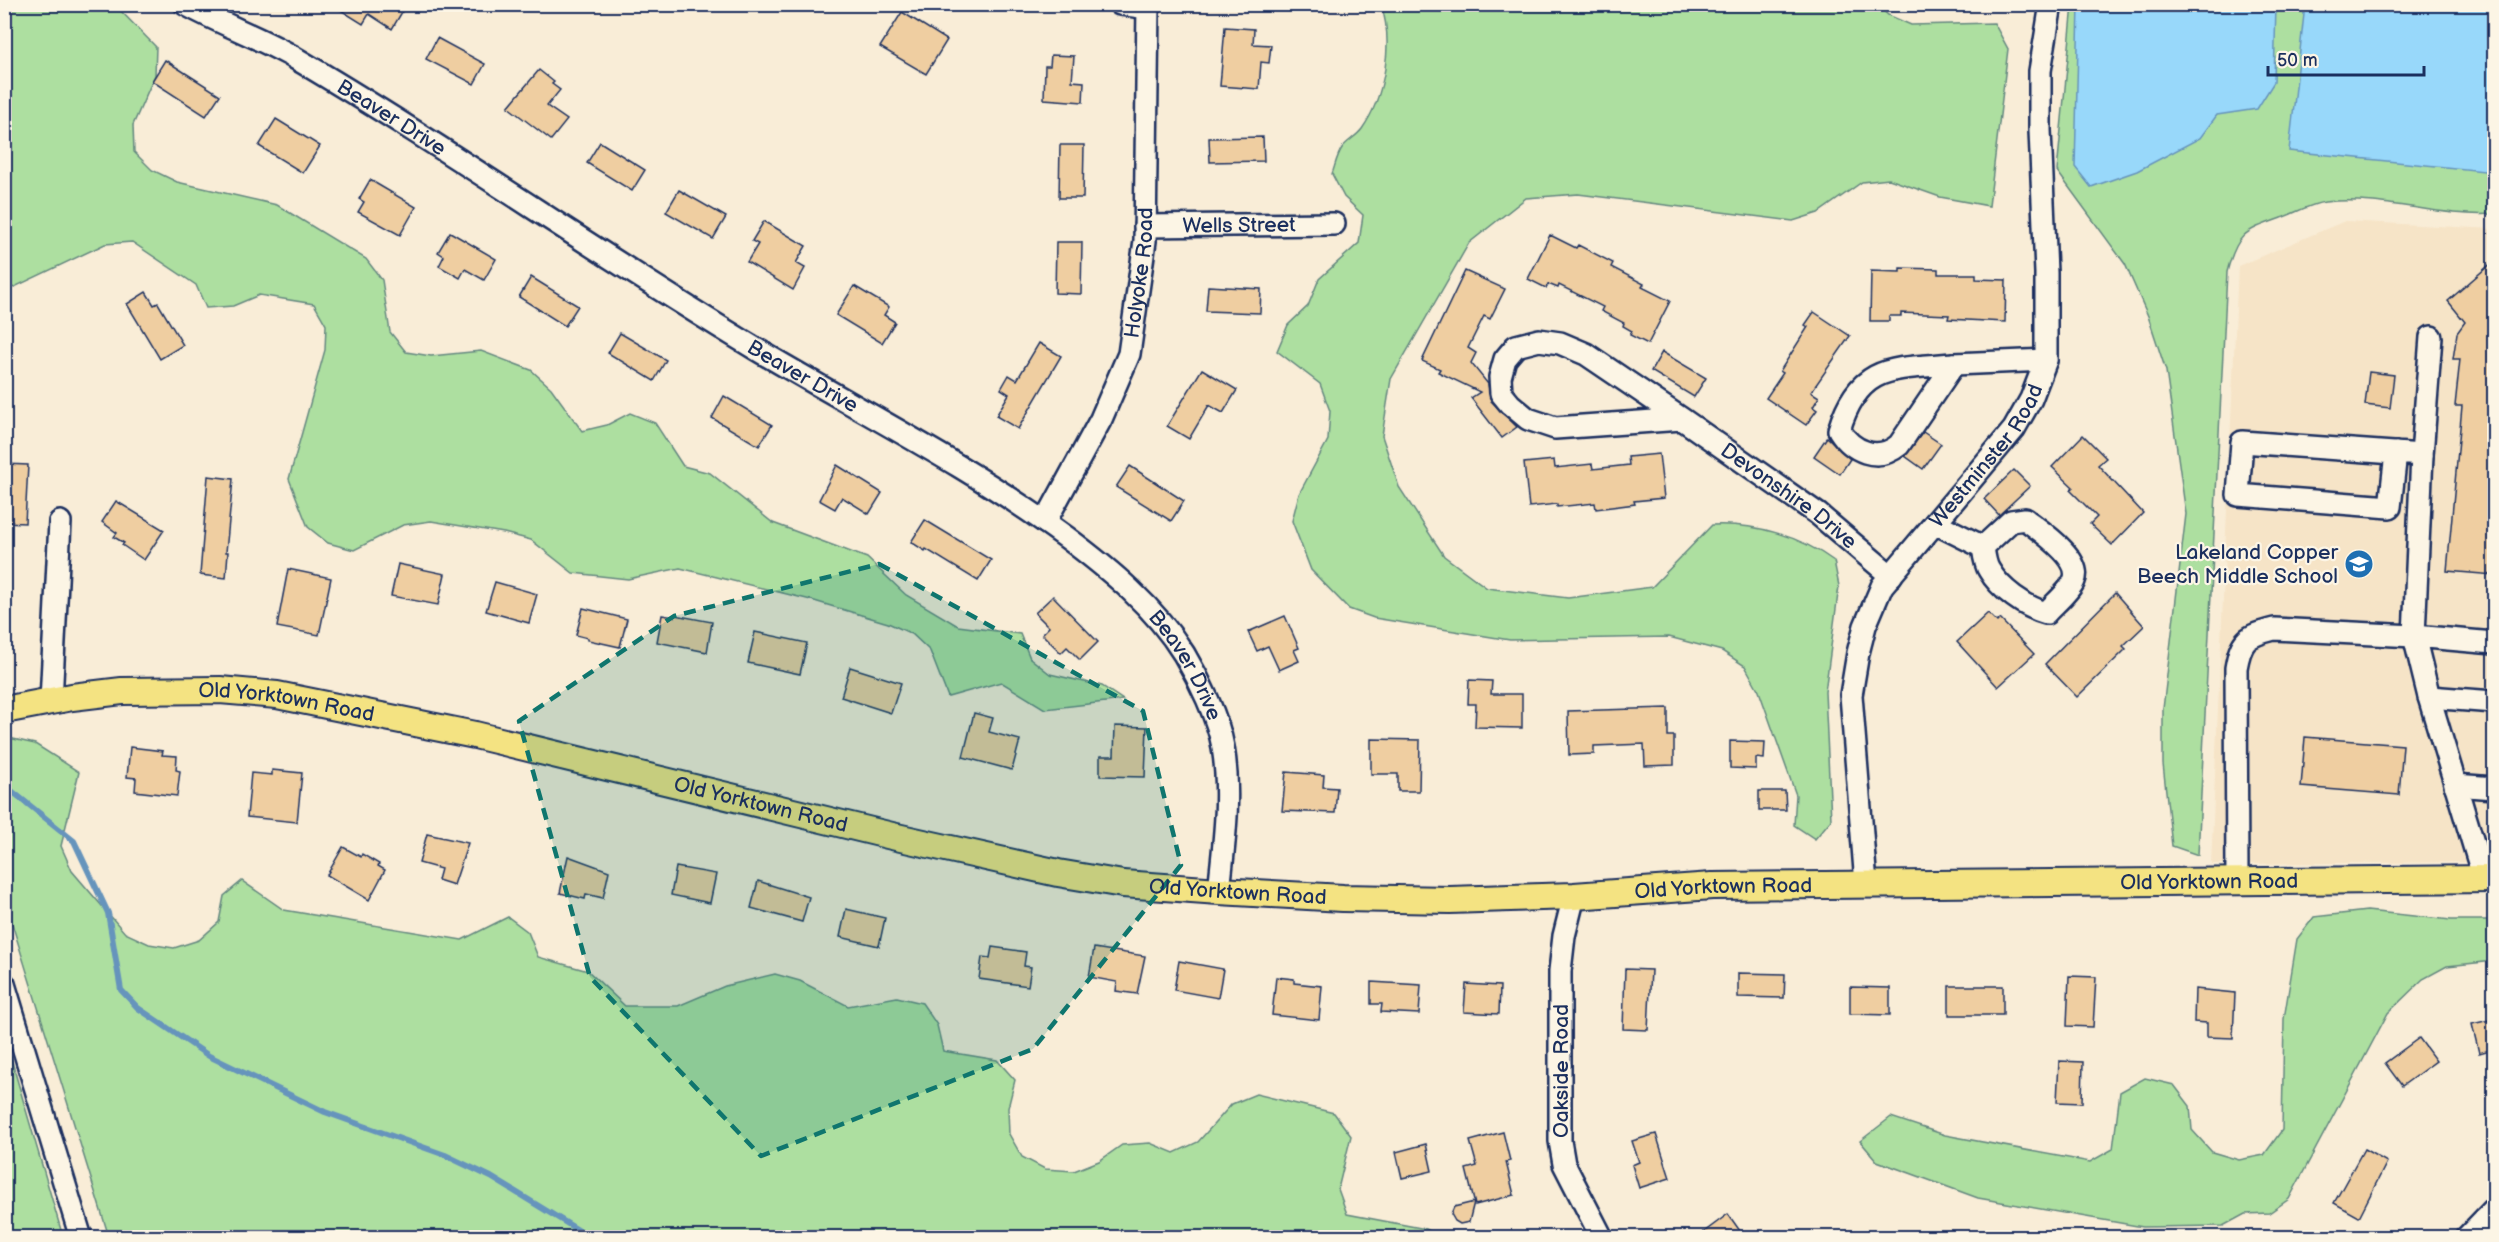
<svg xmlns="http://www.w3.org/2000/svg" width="2499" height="1242" viewBox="0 0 2499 1242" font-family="'Balsamiq Sans',sans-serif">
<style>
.built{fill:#f6e4c7}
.green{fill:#addfa0;stroke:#64877f;stroke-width:1.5}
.water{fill:#98d8fa;stroke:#6694bc;stroke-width:1.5}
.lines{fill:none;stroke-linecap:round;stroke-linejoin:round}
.stream{stroke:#6694bc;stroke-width:6}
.building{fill:#efcea1;stroke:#1b2f5e;stroke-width:1.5}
.minor-casing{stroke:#1b2f5e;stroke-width:26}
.major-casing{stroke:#1b2f5e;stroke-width:30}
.minor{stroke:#fcf5e5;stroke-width:21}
.major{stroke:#f4e382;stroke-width:26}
.marked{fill:#0f766e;fill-opacity:0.2;stroke:#0f766e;stroke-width:4.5;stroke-dasharray:12 8;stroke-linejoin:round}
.labels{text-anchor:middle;stroke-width:4.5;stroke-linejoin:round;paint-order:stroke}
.street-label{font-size:21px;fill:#1b2f5e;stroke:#fcf5e5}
.poi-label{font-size:21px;fill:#1b2f5e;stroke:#fcf5e5;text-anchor:end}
</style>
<rect width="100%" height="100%" fill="#f9edd7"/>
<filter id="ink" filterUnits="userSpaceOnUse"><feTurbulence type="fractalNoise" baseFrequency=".0167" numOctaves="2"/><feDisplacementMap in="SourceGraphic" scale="12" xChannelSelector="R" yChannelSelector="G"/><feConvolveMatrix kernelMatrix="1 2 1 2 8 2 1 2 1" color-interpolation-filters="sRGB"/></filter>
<g filter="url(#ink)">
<path class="built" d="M 2345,221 L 2494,229 L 2494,862 L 2211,864 L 2238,266 Z"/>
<g class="green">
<path d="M 5,4 L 115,5 L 156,47 L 155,75 L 133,125 L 134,152 L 152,170 L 177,182 L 277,205 L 366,259 L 382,280 L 390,332 L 406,352 L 431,356 L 481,351 L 531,370 L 551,388 L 582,431 L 607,425 L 630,413 L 655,423 L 683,466 L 710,473 L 773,523 L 867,558 L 906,595 L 958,626 L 1020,634 L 1030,658 L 1050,674 L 1102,686 L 1123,700 L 1045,709 L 1001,682 L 948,697 L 930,651 L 912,634 L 888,623 L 811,600 L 680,568 L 628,579 L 573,573 L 531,540 L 504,533 L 431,521 L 403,525 L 354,550 L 328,543 L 308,527 L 289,479 L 325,350 L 326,325 L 314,304 L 259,295 L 233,306 L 206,308 L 196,285 L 132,242 L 105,244 L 10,289 L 5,295 Z"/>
<path d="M 1381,5 L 1877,5 L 1888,15 L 1911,25 L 1994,23 L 2008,49 L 1989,206 L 1940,197 L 1889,179 L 1862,182 L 1818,213 L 1793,221 L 1578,194 L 1526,198 L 1469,243 L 1391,379 L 1382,436 L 1399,487 L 1444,556 L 1487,588 L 1568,598 L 1652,587 L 1712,525 C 1755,523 1800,536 1834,561 L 1839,586 L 1825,692 L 1831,820 L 1815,839 L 1794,825 L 1796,795 L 1759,691 L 1745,666 L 1722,651 L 1669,637 L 1510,640 L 1374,618 L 1349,609 L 1311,570 L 1292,521 L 1299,494 L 1328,440 L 1330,411 L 1320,384 L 1277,351 L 1288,325 L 1308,306 L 1319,279 L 1359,243 L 1363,215 L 1344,197 L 1332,174 C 1335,166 1337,155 1342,148 C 1347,141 1357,136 1362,129 C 1385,96 1394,42 1381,5 Z"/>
<path d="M 2073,5 L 2494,5 L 2494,214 C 2438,218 2382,195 2325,202 C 2310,204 2295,213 2281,218 C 2245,231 2237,233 2227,272 L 2198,855 L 2172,846 L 2163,764 L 2163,709 L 2186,514 L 2166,371 L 2148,316 L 2125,264 L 2057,171 Z"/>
<path d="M 9,738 L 35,744 L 79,772 L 61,846 L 72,871 L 125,933 L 149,944 L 174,948 L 199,940 L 219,922 L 224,896 L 242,881 L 284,910 L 462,940 L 508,917 L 528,932 L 538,957 L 588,971 L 625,1006 L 678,1006 L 725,986 L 775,974 L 800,981 L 848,1006 L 897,997 L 922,1003 L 937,1025 L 943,1051 L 997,1060 L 1015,1080 L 1008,1108 L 1009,1134 L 1022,1157 L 1045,1169 L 1074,1171 L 1099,1161 L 1122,1145 L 1150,1143 L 1174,1153 L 1198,1142 L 1232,1104 L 1256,1094 L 1334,1113 L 1351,1136 L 1338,1189 L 1347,1214 L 1426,1229 L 1441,1237 L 109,1237 L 5,901 L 4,739 Z"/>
<path d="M 2367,911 L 2451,920 L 2494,920 L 2494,961 L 2447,966 L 2423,979 L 2388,1013 L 2289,1199 L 2269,1213 L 2245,1214 L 2223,1226 L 2143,1227 L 1978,1198 L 1877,1161 L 1860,1141 L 1891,1117 L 1945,1135 L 2090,1162 L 2113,1149 L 2120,1092 L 2145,1078 L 2174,1085 L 2190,1106 L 2192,1130 L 2212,1152 L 2239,1160 L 2264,1155 L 2282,1130 L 2284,1019 L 2297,939 L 2314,917 Z"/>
<path d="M 4,1038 L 5,1038 L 63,1237 L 5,1237 Z"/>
</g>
<g class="water">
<path d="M 2079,5 L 2276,5 L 2274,82 L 2257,109 L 2217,115 L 2200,138 L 2137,171 L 2091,187 L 2075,167 Z"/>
<path d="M 2305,5 L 2494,5 L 2494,172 L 2289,151 Z"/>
</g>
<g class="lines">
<path class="stream" d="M 13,792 L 74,841 L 108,913 L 121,990 L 138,1008 L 209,1056 L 325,1112 L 445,1155 L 491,1177 L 591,1238"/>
</g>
<g class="building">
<path d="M 331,4 L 389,4 L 402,12 L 392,29 L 369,14 L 363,24 Z"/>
<path d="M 902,12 L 947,40 L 926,74 L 880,47 Z"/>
<path d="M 1225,27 L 1254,29 L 1253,44 L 1271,45 L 1269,63 L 1261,62 L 1259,89 L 1220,86 Z"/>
<path d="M 437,38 L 485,64 L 474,84 L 426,59 Z"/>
<path d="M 1051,55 L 1074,56 L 1072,81 L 1084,82 L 1083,102 L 1044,99 L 1045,66 L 1050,66 Z"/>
<path d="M 165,60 L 220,95 L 206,116 L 152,81 Z"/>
<path d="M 539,70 L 554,82 L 552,84 L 560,90 L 547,106 L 567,120 L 551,140 L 508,107 Z"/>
<path d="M 276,119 L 320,146 L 303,173 L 259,146 Z"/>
<path d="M 1263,137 L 1264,161 L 1210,162 L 1209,138 Z"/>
<path d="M 600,142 L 645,170 L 632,191 L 587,163 Z"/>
<path d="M 1060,145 L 1084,145 L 1083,198 L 1059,198 Z"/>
<path d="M 370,180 L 416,207 L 400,235 L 358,212 L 364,202 L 359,199 Z"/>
<path d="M 679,190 L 726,217 L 713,239 L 666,212 Z"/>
<path d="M 764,221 L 806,246 L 796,263 L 805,268 L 793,290 L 747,262 L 758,244 L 752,241 Z"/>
<path d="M 450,232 L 496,259 L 484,280 L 465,269 L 460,278 L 439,266 L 444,256 L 438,252 Z"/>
<path d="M 1550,235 L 1576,248 L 1578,245 L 1613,263 L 1611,267 L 1644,284 L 1642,287 L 1670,301 L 1648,344 L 1630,335 L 1632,331 L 1623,326 L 1624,323 L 1601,311 L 1603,307 L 1559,285 L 1558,288 L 1548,284 L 1546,288 L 1528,279 Z"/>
<path d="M 1056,242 L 1082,242 L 1081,294 L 1055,293 Z"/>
<path d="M 2494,261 L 2494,575 L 2447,571 L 2462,406 L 2455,406 L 2460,359 L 2453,359 L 2457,333 L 2465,322 L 2448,301 Z"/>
<path d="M 1900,268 L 1938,269 L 1938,274 L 1976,274 L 1976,279 L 2006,280 L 2005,322 L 1948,319 L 1949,315 L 1901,313 L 1901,316 L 1889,316 L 1889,321 L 1870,321 L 1871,271 L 1900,272 Z"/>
<path d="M 1465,271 L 1505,289 L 1490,319 L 1484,316 L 1468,348 L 1476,353 L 1471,363 L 1488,384 L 1491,401 L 1517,427 L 1502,438 L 1471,398 L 1480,392 L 1438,372 L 1440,369 L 1422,361 Z"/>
<path d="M 531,277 L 578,306 L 565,326 L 519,297 Z"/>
<path d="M 854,286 L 889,307 L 884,315 L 895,322 L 882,343 L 836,315 Z"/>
<path d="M 1208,286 L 1261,289 L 1260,313 L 1206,311 Z"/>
<path d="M 146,292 L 154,305 L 158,303 L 183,345 L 160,359 L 127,304 Z"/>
<path d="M 1814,312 L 1850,336 L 1811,392 L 1819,397 L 1813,407 L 1817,410 L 1806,425 L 1766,398 L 1783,373 L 1780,371 L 1808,327 L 1805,325 Z"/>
<path d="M 620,333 L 666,360 L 654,381 L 608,353 Z"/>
<path d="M 1039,343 L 1061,356 L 1018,429 L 996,416 L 1009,394 L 1001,389 L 1009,375 L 1017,380 Z"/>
<path d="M 1662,352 L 1706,378 L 1694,397 L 1651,371 Z"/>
<path d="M 1202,369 L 1237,390 L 1223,413 L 1209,405 L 1189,439 L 1167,426 Z"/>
<path d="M 2369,372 L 2394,375 L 2390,408 L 2365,405 Z"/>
<path d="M 724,396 L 772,425 L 759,446 L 712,418 Z"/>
<path d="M 1923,432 L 1941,444 L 1923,469 L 1905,456 Z"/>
<path d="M 2083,435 L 2106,458 L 2098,465 L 2143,513 L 2112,545 L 2090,524 L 2097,517 L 2070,490 L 2073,487 L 2052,467 Z"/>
<path d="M 1827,437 L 1850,459 L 1840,474 L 1814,456 Z"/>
<path d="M 1659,454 L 1664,498 L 1634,501 L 1635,504 L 1596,509 L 1595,503 L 1557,507 L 1557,504 L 1529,507 L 1524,463 L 1554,460 L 1555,468 L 1592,464 L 1593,469 L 1629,465 L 1628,457 Z"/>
<path d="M 4,464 L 28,465 L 25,523 L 4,522 Z"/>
<path d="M 837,465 L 882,493 L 869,514 L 842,497 L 835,509 L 819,500 Z"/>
<path d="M 1130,466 L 1184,501 L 1171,521 L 1116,487 Z"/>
<path d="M 2014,470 L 2030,486 L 1999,515 L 1984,499 Z"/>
<path d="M 208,476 L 233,479 L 226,552 L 228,552 L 226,578 L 200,575 Z"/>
<path d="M 116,501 L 164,530 L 144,560 L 122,545 L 124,543 L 114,537 L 117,533 L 102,522 Z"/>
<path d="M 925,520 L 991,560 L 978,581 L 926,549 L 925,551 L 911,542 Z"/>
<path d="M 398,564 L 445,574 L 438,605 L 391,596 Z"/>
<path d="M 288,569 L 331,578 L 319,635 L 277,627 Z"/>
<path d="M 495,582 L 537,594 L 529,623 L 486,611 Z"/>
<path d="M 2115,593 L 2144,626 L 2123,646 L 2126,649 L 2077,697 L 2045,664 Z"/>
<path d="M 1053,596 L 1098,642 L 1080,660 L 1067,647 L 1061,653 L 1042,634 L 1049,627 L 1035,613 Z"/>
<path d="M 583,608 L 627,619 L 620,647 L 588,640 L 588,638 L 576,635 Z"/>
<path d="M 1988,613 L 1997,622 L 2000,619 L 2034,654 L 1998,687 L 1957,642 Z"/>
<path d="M 662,615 L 674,617 L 675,615 L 712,622 L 707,652 L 657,642 Z"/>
<path d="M 1285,616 L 1299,648 L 1294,650 L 1299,661 L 1279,670 L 1268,646 L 1257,651 L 1248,632 Z"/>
<path d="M 755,632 L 807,643 L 800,674 L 748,663 Z"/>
<path d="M 850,667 L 901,683 L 891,713 L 841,697 Z"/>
<path d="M 1469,680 L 1492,681 L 1491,694 L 1522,694 L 1522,728 L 1475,727 L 1476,704 L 1468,704 Z"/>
<path d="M 1668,708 L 1668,736 L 1674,736 L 1674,765 L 1645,766 L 1644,744 L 1594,746 L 1594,754 L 1569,755 L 1568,711 Z"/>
<path d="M 974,713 L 993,718 L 989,732 L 1020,740 L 1012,770 L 963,757 Z"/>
<path d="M 1115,726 L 1147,727 L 1145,777 L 1100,776 L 1100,756 L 1114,756 Z"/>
<path d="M 2305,737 L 2403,745 L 2399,795 L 2301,787 Z"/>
<path d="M 1371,739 L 1420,740 L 1419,791 L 1398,791 L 1398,774 L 1371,774 Z"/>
<path d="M 1730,741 L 1765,742 L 1764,759 L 1756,758 L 1756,769 L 1730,768 Z"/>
<path d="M 130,747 L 163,751 L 162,755 L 177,756 L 176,770 L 180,771 L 177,796 L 135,791 L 136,778 L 127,777 Z"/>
<path d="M 272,770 L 302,773 L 297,822 L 247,817 L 251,773 L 272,775 Z"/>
<path d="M 1286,772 L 1324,775 L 1323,787 L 1337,788 L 1335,813 L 1282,811 Z"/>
<path d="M 1759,791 L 1785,791 L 1786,810 L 1759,810 Z"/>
<path d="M 427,834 L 468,843 L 454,885 L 438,880 L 441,869 L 419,863 Z"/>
<path d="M 343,847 L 361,857 L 362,854 L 379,864 L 378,866 L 385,870 L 369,900 L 327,875 Z"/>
<path d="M 568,856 L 609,871 L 603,898 L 586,894 L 585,899 L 560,893 Z"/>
<path d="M 676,867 L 716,874 L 710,903 L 671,895 Z"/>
<path d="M 758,881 L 809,897 L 802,922 L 751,908 Z"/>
<path d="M 846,909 L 885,918 L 879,946 L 840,937 Z"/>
<path d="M 992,947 L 1026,952 L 1024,966 L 1031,967 L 1028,986 L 979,979 L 982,957 L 990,958 Z"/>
<path d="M 1094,948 L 1145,956 L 1137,994 L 1116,991 L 1117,982 L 1089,977 Z"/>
<path d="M 1179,961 L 1223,969 L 1218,998 L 1174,990 Z"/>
<path d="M 1625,969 L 1651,970 L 1648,1030 L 1623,1029 Z"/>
<path d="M 1738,973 L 1785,974 L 1784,998 L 1738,997 Z"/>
<path d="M 2069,976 L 2096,977 L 2093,1027 L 2067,1026 Z"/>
<path d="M 1276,977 L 1294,979 L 1294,983 L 1322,986 L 1319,1020 L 1272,1015 Z"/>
<path d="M 1371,982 L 1421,985 L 1419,1014 L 1381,1012 L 1382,1004 L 1371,1004 Z"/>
<path d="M 1466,984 L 1500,986 L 1499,1014 L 1464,1012 Z"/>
<rect x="1949" y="986" width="54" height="29"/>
<path d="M 1850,987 L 1890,988 L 1890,1015 L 1850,1014 Z"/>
<path d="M 2195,989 L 2235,993 L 2233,1038 L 2207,1037 L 2207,1023 L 2194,1022 Z"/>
<path d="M 2494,1019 L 2494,1049 L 2479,1053 L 2472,1024 Z"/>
<path d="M 2419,1038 L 2436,1061 L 2402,1086 L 2385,1063 Z"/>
<path d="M 2059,1061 L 2083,1062 L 2082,1103 L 2057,1102 Z"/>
<path d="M 1503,1132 L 1510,1161 L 1506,1162 L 1514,1195 L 1475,1205 L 1466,1169 L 1477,1166 L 1470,1141 Z"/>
<path d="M 1656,1134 L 1670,1178 L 1639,1188 L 1632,1165 L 1639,1162 L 1632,1141 Z"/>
<path d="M 1426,1144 L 1432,1171 L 1402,1178 L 1396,1152 Z"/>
<path d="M 2364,1149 L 2387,1162 L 2359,1217 L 2334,1203 Z"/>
<path d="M 1474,1202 L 1469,1222 L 1460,1224 L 1455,1221 L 1451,1214 L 1454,1207 Z"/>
<path d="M 1728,1214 L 1745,1238 L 1696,1238 Z"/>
</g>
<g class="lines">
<g class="minor-casing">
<g id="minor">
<path id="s1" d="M 185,4 C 219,23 256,36 290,55 C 448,148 598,254 756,349 C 860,411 968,465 1066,537 C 1110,570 1154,606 1184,654 C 1199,679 1218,718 1223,747 C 1231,795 1224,843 1219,891"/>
<path d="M 1120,4 L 1148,8"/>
<path id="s2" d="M 1145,226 L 1334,224"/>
<path d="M 1954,364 L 1899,445 C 1877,463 1852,451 1839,430 C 1859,363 1894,369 1954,364 Z"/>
<path d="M 1954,364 L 2046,360"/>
<path id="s3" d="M 1682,419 L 1555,428 L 1528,419 L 1510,404 L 1501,393 L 1500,377 L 1505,359 L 1516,346 L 1539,340 L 1560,343 L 1586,354 L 1682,419 L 1818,514 L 1891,576"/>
<path d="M 2396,453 L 2390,507 L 2238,495 L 2242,442 L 2422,455"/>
<path d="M 2025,519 C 2039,530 2084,559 2074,581 C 2069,592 2054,604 2046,613 C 2025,607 2000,589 1989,570 C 1985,564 1984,554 1983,547 L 2011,521 Z"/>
<path id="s4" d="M 1045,522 L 1101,419 L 1129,354 L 1145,241 L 1148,4"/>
<path d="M 1935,523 L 1983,547"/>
<path d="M 2429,697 L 2494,702"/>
<path d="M 51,701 L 60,522"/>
<path d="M 2455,785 L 2494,788"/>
<path d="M 2484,879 L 2429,697 L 2414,636 L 2494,643"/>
<path d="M 2237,881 L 2236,668 C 2241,640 2246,636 2274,629 L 2414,636 L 2422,455 L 2431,337"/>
<path id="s5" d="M 1866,884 L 1851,695 L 1858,653 L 1865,626 L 1882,586 L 2014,429 L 2031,399 L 2046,360 L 2046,273 L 2040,130 L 2040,71 L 2051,4"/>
<path d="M 1574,896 L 1564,936 L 1560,971 L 1560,1141 L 1564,1164 L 1602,1238"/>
<path d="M 4,984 L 81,1238"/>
<path d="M 2466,1238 L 2494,1209"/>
</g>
</g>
<g class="major-casing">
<g id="major">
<path id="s6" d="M 4,710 L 72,697 L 122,691 L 220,690 L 277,695 L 475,735 L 892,836 L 1058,873 L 1123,884 L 1219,891 L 1343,898 L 1450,900 L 1574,896 L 1712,886 L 2494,879"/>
</g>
</g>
<use href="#minor" class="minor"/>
<use href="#major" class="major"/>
</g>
</g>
<path class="marked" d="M 879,564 L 1143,711 L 1181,865 L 1033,1049 L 761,1156 L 590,977 L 519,721 L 674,616 Z"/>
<defs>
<g id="school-disc" transform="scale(1.5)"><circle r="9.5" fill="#1f6fb2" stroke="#fcf5e5"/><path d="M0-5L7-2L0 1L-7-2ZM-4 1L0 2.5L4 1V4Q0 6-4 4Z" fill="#fff"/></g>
</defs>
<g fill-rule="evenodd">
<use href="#school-disc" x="2359" y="564"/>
</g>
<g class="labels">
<g class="street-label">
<text dy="7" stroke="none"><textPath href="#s1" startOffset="236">Beaver Drive</textPath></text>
<text dy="7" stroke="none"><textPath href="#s2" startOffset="94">Wells Street</textPath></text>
<text dy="7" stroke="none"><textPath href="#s4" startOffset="270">Holyoke Road</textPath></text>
<text dy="7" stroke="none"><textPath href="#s1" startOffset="722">Beaver Drive</textPath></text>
<text dy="7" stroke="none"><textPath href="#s5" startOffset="471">Westminster Road</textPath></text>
<text dy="7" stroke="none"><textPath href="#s3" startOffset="566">Devonshire Drive</textPath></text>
<text dy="7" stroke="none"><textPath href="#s1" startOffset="1208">Beaver Drive</textPath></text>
<text dy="7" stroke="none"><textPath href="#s6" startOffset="285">Old Yorktown Road</textPath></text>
<text dy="7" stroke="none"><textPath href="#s6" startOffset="771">Old Yorktown Road</textPath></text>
<text dy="7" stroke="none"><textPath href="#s6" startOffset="2229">Old Yorktown Road</textPath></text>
<text dy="7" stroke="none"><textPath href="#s6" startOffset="1743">Old Yorktown Road</textPath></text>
<text dy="7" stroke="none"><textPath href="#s6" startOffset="1257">Old Yorktown Road</textPath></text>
<text transform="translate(1561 1071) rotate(-90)" y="7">Oakside Road</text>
</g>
<g class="poi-label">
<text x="2338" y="559">Lakeland Copper<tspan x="2338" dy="24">Beech Middle School</tspan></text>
</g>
</g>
<rect width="2499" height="1242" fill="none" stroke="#fcf5e5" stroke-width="24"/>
<rect x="12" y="12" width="2475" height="1218" fill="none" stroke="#1b2f5e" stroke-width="2" filter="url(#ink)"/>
<path d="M2268 66v9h156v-9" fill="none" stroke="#1b2f5e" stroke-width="3"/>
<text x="2277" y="66" font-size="18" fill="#1b2f5e" stroke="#fcf5e5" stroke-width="4.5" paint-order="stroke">50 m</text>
</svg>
